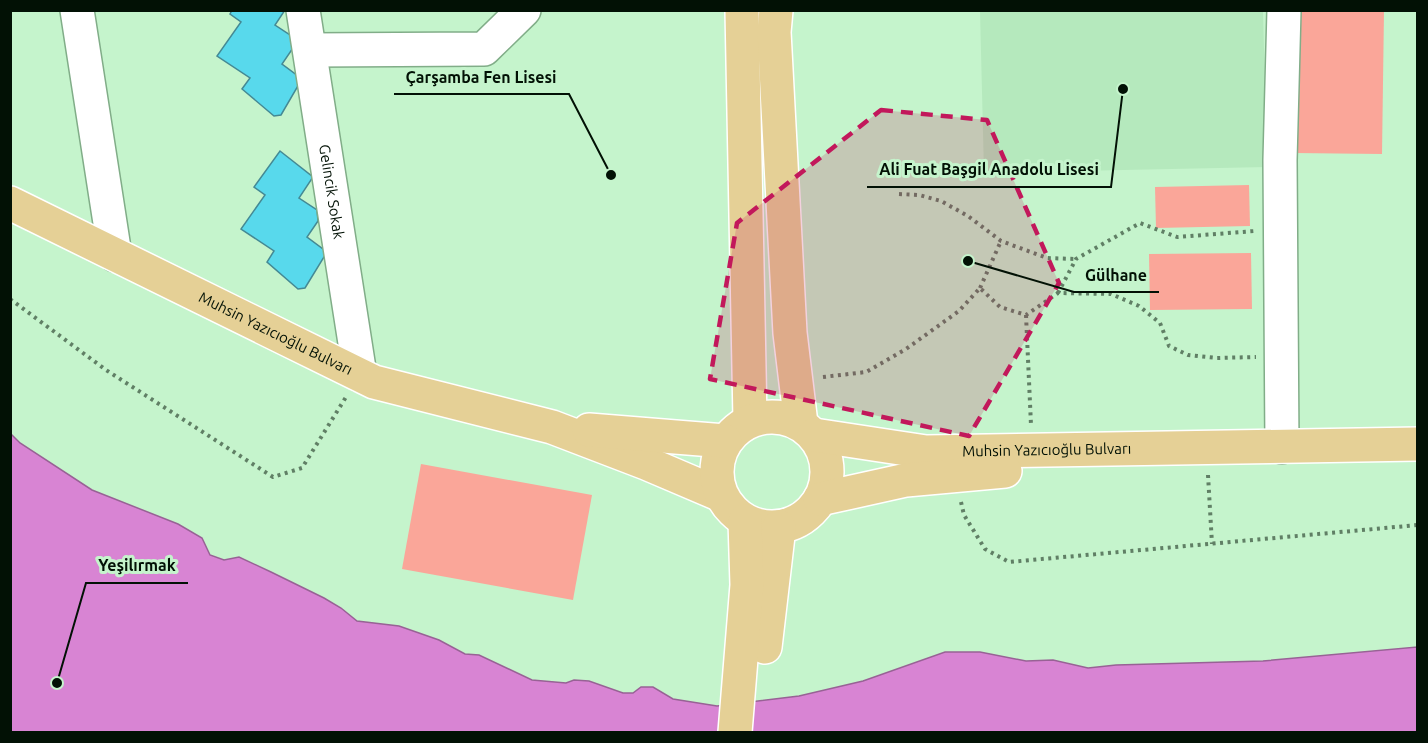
<svg xmlns="http://www.w3.org/2000/svg" width="1428" height="743" viewBox="0 0 1428 743" font-family="Ubuntu,sans-serif">
<style>
.built{fill:#b5e9bd}
.green{fill:#faa699}
.water{fill:#d884d3;stroke:#986295;stroke-width:1.5}
.building{fill:#58d9ec;stroke:#448994;stroke-width:1.5}
.lines{fill:none;stroke-linecap:round;stroke-linejoin:round}
.minor-casing{stroke:#81ad88;stroke-width:36}
.major-casing{stroke:#fff;stroke-width:36}
.path{stroke:#607f65;stroke-width:4;stroke-dasharray:3 4.5;stroke-linecap:butt}
.minor{stroke:#fff;stroke-width:33}
.major{stroke:#e5d096;stroke-width:33}
.marked{fill:#c2185b;fill-opacity:0.2;stroke:#c2185b;stroke-width:4.5;stroke-dasharray:12 8;stroke-linejoin:round}
.labels{text-anchor:middle;stroke-width:6;stroke-linejoin:round;paint-order:stroke}
.street-label{font-size:15px;fill:#021105;stroke:#c5f4cc}
.leader{fill:none;stroke:#021105;stroke-width:2}
.callout-dot{fill:#021105;stroke:#c5f4cc;stroke-width:2}
.callout-label{font-size:16px;text-anchor:middle;font-weight:bold;fill:#021105;stroke:#c5f4cc;stroke-width:6;stroke-linejoin:round;paint-order:stroke}
</style>
<rect width="100%" height="100%" fill="#c5f4cc"/>
<path class="built" d="M 980,11 L 1263,11 L 1267,167 L 984,173 Z"/>
<g class="green">
<path d="M 1295,11 L 1384,11 L 1382,154 L 1293,153 Z"/>
<path d="M 1249,185 L 1250,226 L 1156,228 L 1155,187 Z"/>
<path d="M 1251,253 L 1252,309 L 1150,310 L 1149,254 Z"/>
<path d="M 421,464 L 592,495 L 573,600 L 402,569 Z"/>
</g>
<path class="water" d="M 10,433 L 20,443 L 92,490 L 178,524 L 202,538 L 210,555 L 224,560 L 239,557 L 271,572 L 324,598 L 341,608 L 357,621 L 399,626 L 439,640 L 465,654 L 479,655 L 532,680 L 566,683 L 574,680 L 589,681 L 623,693 L 633,693 L 641,687 L 653,687 L 673,699 L 717,706 L 799,696 L 863,681 L 945,652 L 980,652 L 1026,661 L 1053,660 L 1088,668 L 1116,665 L 1263,661 L 1417,647 L 1417,732 L 11,732 Z"/>
<g class="building">
<path d="M 232,10 L 285,10 L 275,25 L 293,37 L 293,48 L 282,64 L 302,79 L 281,115 L 274,116 L 242,89 L 250,78 L 217,56 L 241,22 L 230,14 Z"/>
<path d="M 280,151 L 313,177 L 299,198 L 317,210 L 318,221 L 307,237 L 327,252 L 305,288 L 298,289 L 267,262 L 274,251 L 241,229 L 265,195 L 254,187 Z"/>
</g>
<g class="lines">
<g class="minor-casing">
<g id="minor">
<path d="M 77,10 L 115,255"/>
<path id="s1" d="M 303,10 L 360,375"/>
<path d="M 311,50 L 484,49 L 524,10"/>
<path d="M 1282,447 L 1280,160 L 1284,10"/>
</g>
</g>
<g class="major-casing">
<g id="major">
<path d="M 742,10 L 750,420"/>
<path d="M 776,10 L 774,32 L 790,333 L 801,424"/>
<path id="s2" d="M 10,203 L 374,382 L 552,427 L 646,463 L 721,495"/>
<circle cx="772" cy="472" r="55"/>
<path d="M 589,430 L 725,441"/>
<path id="s3" d="M 814,435 L 926,452 L 1418,444"/>
<path d="M 820,499 L 906,480 L 1005,471"/>
<path d="M 765,647 L 779,527"/>
<path d="M 735,732 L 747,585 L 745,521"/>
</g>
</g>
<g class="path">
<path d="M 899,194 L 919,195 L 941,201 L 968,216 L 1001,241 L 1047,258 L 1076,259"/>
<path d="M 980,288 L 1001,241"/>
<path d="M 1058,293 L 1076,259 L 1140,223 L 1177,237 L 1255,231"/>
<path d="M 10,299 L 106,370 L 273,477 L 302,468 L 346,397"/>
<path d="M 1026,315 L 1031,425"/>
<path d="M 823,377 L 866,372 L 906,349 L 959,311 L 980,288 L 1000,307 L 1026,315 L 1058,293 L 1111,294 L 1139,306 L 1160,323 L 1169,346 L 1188,355 L 1217,358 L 1256,357"/>
<path d="M 1208,475 L 1212,544"/>
<path d="M 961,502 L 964,515 L 985,549 L 1009,562 L 1418,525"/>
</g>
<use href="#minor" class="minor"/>
<use href="#major" class="major"/>
</g>
<path class="marked" d="M 881,110 L 987,120 L 1059,283 L 969,436 L 710,379 L 737,223 Z"/>
<g class="labels">
<g class="street-label">
<text dy="5" stroke="none"><textPath href="#s1" startOffset="184">Gelincik Sokak</textPath></text>
<text dy="5" stroke="none"><textPath href="#s2" startOffset="296">Muhsin Yazıcıoğlu Bulvarı</textPath></text>
<text dy="5" stroke="none"><textPath href="#s3" startOffset="234">Muhsin Yazıcıoğlu Bulvarı</textPath></text>
</g>
</g>
<path class="leader" d="M611 175L569 94H394M1123 89L1111 187H867M968 261L1074 292H1159M57 683L86 583H188"/>
<g class="callout-dot">
<circle cx="611" cy="175" r="6"/>
<circle cx="1123" cy="89" r="6"/>
<circle cx="968" cy="261" r="6"/>
<circle cx="57" cy="683" r="6"/>
</g>
<g class="callout-label">
<text x="481" y="83">Çarşamba Fen Lisesi</text>
<text x="989" y="175">Ali Fuat Başgil Anadolu Lisesi</text>
<text x="1116" y="281">Gülhane</text>
<text x="137" y="571">Yeşilırmak</text>
</g>
<rect width="1428" height="743" fill="none" stroke="#021105" stroke-width="24"/>
</svg>
